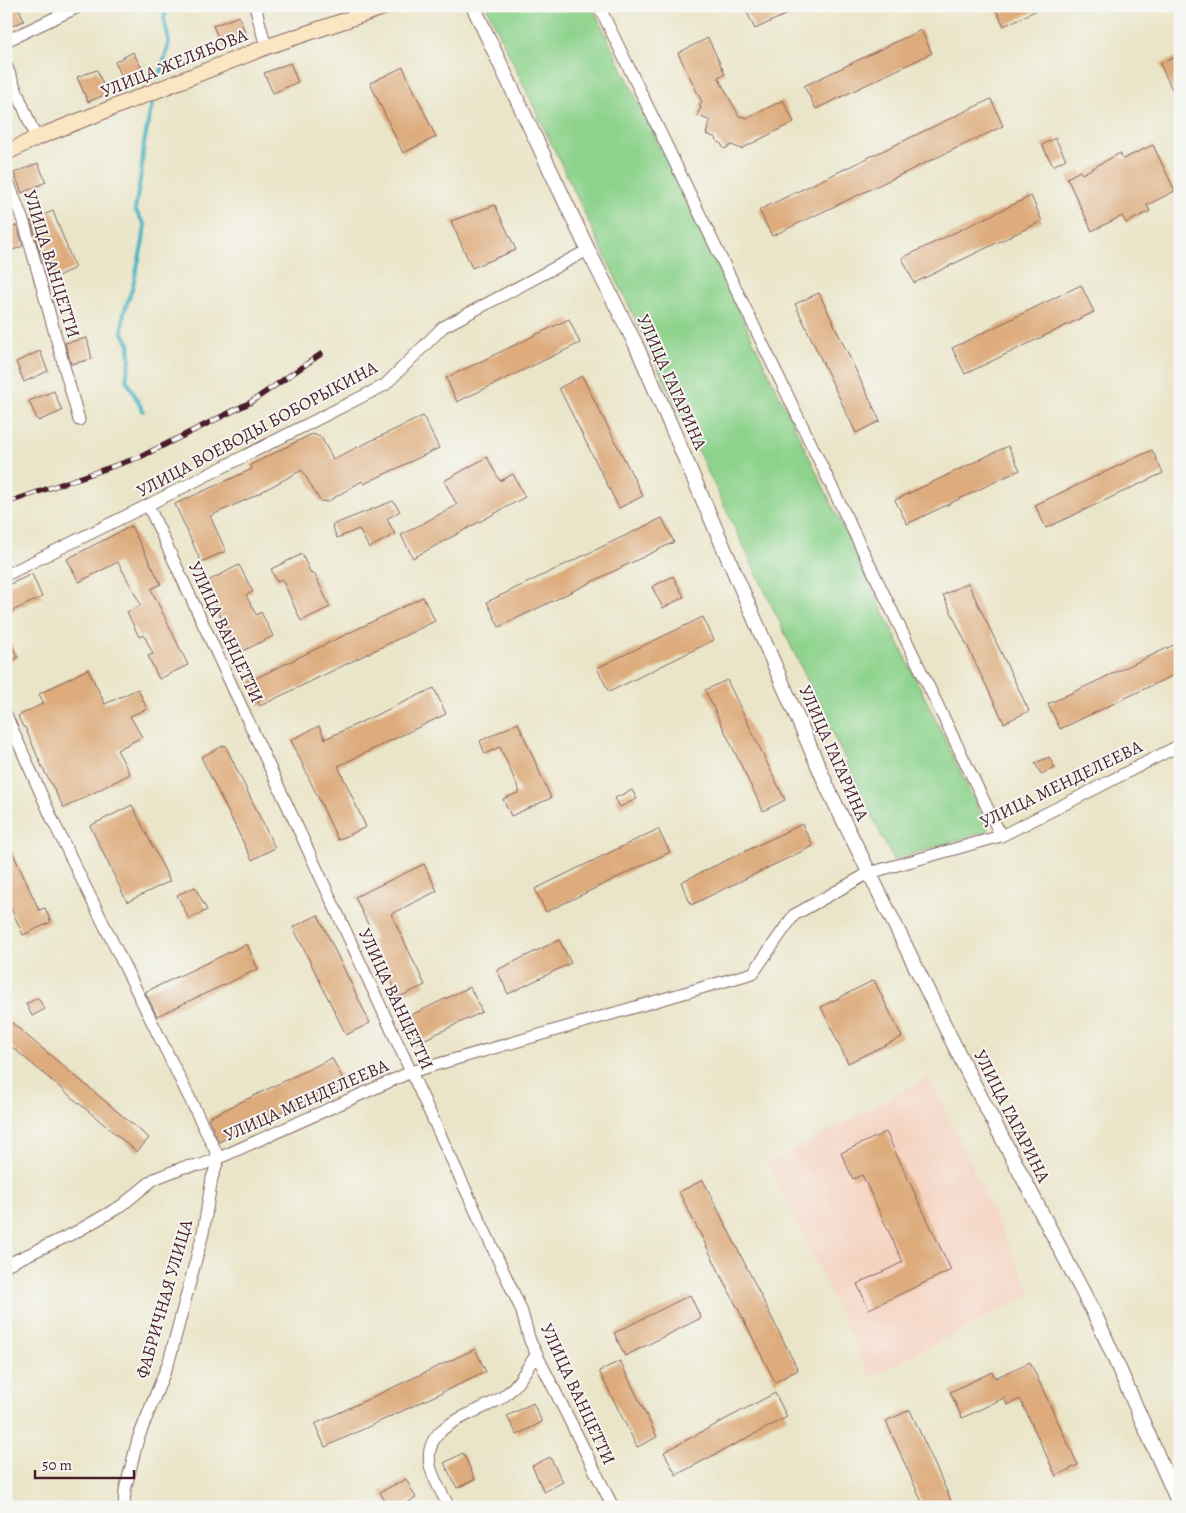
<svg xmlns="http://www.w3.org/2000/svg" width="1186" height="1513" viewBox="0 0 1186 1513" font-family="Alegreya,serif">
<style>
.built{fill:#f5d3c1}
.green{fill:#8ed38d;stroke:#6c795c}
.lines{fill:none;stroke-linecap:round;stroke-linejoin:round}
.stream{stroke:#46b2c2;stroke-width:4}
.building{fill:#ddab7b}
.minor-casing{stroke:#826462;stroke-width:13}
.tertiary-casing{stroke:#826462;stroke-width:16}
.secondary-casing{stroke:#826462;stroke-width:17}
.minor{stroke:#fff;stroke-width:11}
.tertiary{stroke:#fff;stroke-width:14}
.secondary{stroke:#fbe6c4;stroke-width:15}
.rail-casing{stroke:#4a1f2b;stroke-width:5.5}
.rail{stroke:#f6f6f2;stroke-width:4;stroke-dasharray:11;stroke-linecap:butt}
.labels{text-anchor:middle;stroke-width:4;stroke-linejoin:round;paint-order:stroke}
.street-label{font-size:18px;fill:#4a1f2b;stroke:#f6f6f2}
</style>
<rect width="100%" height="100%" fill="#f6f6f2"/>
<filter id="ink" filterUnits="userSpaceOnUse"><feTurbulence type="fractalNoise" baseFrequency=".02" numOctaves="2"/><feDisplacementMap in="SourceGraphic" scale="10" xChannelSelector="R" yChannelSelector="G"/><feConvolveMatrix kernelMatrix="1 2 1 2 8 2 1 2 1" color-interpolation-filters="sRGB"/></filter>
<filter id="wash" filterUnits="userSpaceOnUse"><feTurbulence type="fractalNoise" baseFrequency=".0096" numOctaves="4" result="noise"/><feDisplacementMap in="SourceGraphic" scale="20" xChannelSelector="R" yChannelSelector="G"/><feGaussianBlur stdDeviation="1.12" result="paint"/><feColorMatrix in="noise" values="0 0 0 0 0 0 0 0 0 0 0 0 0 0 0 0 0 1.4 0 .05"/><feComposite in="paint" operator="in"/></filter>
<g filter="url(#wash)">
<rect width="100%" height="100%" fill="#eae5c8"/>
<path class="built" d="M 929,1077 L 1032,1294 L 870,1377 L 769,1164 Z"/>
<path class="green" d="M 486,6 L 592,6 L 989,831 L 893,860 Z"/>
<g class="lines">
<g class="stream">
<path d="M 160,76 L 169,42 L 164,18 L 167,6"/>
<path d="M 143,411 L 126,379 L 130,360 L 129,344 L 122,331 L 124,312 L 133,286 L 143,241 L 145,225 L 135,210 L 141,174 L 144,143 L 152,104"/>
</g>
</g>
<g id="blocks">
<g class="building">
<path d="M 6,6 L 18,6 L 24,21 L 6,28 Z"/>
<path d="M 744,6 L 804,6 L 755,29 Z"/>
<path d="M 994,6 L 1045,6 L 1004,26 Z"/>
<path d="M 239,16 L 246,35 L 222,46 L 213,26 Z"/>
<path d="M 921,30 L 932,53 L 816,109 L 804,86 Z"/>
<path d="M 708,38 L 725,74 L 718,77 L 739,116 L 748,118 L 783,100 L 794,122 L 741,149 L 732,145 L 724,149 L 720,142 L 718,143 L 716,138 L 706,134 L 710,121 L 697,115 L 701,107 L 699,104 L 702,102 L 678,53 Z"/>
<path d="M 133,52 L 146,76 L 127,87 L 115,62 Z"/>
<path d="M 1180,55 L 1180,106 L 1160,64 Z"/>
<path d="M 290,63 L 298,82 L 273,93 L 264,73 Z"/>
<path d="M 403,67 L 436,137 L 403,153 L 370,83 Z"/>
<path d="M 97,70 L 107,94 L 88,102 L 77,77 Z"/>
<path d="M 991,99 L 1003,126 L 772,236 L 759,210 Z"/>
<path d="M 1055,138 L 1066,159 L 1053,166 L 1042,145 Z"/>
<path d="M 1153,145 L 1175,191 L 1147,205 L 1150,211 L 1126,223 L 1122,216 L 1092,231 L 1067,178 L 1080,171 L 1082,174 L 1120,153 L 1123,159 Z"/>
<path d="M 38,163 L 46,182 L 22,193 L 14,173 Z"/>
<path d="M 1031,196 L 1042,221 L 914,283 L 902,258 Z"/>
<path d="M 495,205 L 516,250 L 472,268 L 451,221 Z"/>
<path d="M 53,211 L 75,268 L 51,279 L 40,253 L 31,220 Z"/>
<path d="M 15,226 L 17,226 L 23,246 L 6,253 L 6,230 Z"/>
<path d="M 1081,285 L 1094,312 L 965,374 L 952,348 Z"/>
<path d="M 819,293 L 880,421 L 856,433 L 795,304 Z"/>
<path d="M 569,319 L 580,343 L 457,402 L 446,378 Z"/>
<path d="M 87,338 L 92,359 L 71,364 L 65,343 Z"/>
<path d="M 40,351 L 48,371 L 24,382 L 16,362 Z"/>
<path d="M 582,376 L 643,496 L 619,508 L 559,388 Z"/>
<path d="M 54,391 L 62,411 L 38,421 L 29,401 Z"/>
<path d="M 423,416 L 439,448 L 364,484 L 362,481 L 327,502 L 320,501 L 302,470 L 250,498 L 210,516 L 226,551 L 201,562 L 175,504 L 252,469 L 250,465 L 312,434 L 321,437 L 333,459 Z"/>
<path d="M 1008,446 L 1020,470 L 907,524 L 895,500 Z"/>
<path d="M 1152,450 L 1163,473 L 1046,528 L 1035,505 Z"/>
<path d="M 487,457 L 500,481 L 513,474 L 525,497 L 413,558 L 401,535 L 457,505 L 444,481 Z"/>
<path d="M 393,501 L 400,511 L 387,519 L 395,534 L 369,548 L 359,529 L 337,538 L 332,525 Z"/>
<path d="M 662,518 L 674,542 L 499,627 L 487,602 Z"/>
<path d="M 131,526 L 161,584 L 151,589 L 188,665 L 159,679 L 148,656 L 153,654 L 144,635 L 139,637 L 127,612 L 141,605 L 118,562 L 79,582 L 67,559 Z"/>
<path d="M 302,554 L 311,574 L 314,573 L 330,607 L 301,621 L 282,579 L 277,582 L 271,569 Z"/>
<path d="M 239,565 L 253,592 L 246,595 L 256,615 L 261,612 L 273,636 L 239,653 L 204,583 Z"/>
<path d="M 32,574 L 42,597 L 6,614 L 6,586 Z"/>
<path d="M 673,576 L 684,597 L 663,608 L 652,587 Z"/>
<path d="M 968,583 L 1029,711 L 1004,723 L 943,595 Z"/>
<path d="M 423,597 L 435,621 L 260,706 L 248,682 Z"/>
<path d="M 703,617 L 714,640 L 609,692 L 597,668 Z"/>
<path d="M 6,633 L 18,658 L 6,663 Z"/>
<path d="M 1180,642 L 1180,672 L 1060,729 L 1048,704 Z"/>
<path d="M 88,669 L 105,704 L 138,689 L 147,709 L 130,716 L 142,737 L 117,750 L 130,774 L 64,808 L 42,767 L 25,727 L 23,727 L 18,716 L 44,703 L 39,694 Z"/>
<path d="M 727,680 L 785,800 L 763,811 L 705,690 Z"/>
<path d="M 434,688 L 446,714 L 338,766 L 366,827 L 338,840 L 291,740 L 319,726 L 325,739 Z"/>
<path d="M 518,723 L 551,798 L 511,816 L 503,799 L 520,792 L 500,747 L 485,754 L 480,741 Z"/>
<path d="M 225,745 L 275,848 L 252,860 L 201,757 Z"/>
<path d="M 1049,757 L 1055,768 L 1041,774 L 1035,763 Z"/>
<path d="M 632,790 L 637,799 L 620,807 L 615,798 Z"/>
<path d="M 132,805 L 170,881 L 127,902 L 90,826 Z"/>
<path d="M 802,824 L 813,846 L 691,905 L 681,882 Z"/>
<path d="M 658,829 L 670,852 L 546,912 L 535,889 Z"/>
<path d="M 6,838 L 39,910 L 45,908 L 51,922 L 23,935 L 6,897 Z"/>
<path d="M 424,864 L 437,891 L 391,914 L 425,985 L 399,997 L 372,941 L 375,939 L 355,897 Z"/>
<path d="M 195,887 L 207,910 L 189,919 L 177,895 Z"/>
<path d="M 318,915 L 370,1023 L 346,1035 L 293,927 Z"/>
<path d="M 559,940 L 571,963 L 508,994 L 497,970 Z"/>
<path d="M 247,944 L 258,969 L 157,1016 L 145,992 Z"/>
<path d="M 874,980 L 902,1037 L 848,1063 L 821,1007 Z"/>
<path d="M 470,987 L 482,1012 L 417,1043 L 405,1018 Z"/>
<path d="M 38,998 L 45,1009 L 32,1016 L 26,1004 Z"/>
<path d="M 6,1018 L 149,1138 L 137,1152 L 6,1042 Z"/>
<path d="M 332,1058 L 344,1081 L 219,1142 L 208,1118 Z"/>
<path d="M 886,1132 L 951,1270 L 869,1309 L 857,1284 L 903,1262 L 862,1175 L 853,1179 L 841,1153 Z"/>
<path d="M 703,1180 L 798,1370 L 775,1382 L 679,1192 Z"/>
<path d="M 690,1295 L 701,1318 L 625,1356 L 614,1333 Z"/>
<path d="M 475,1349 L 486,1372 L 325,1447 L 315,1424 Z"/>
<path d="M 620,1361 L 657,1437 L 637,1447 L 599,1371 Z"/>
<path d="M 1030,1362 L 1078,1465 L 1056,1476 L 1020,1399 L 1007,1405 L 1004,1398 L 962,1418 L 950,1392 L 992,1372 L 995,1378 Z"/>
<path d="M 775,1393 L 787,1417 L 676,1475 L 664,1452 Z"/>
<path d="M 533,1403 L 542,1422 L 517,1435 L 507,1416 Z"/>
<path d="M 910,1410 L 954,1507 L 924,1507 L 886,1421 Z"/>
<path d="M 463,1453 L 475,1479 L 457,1488 L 444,1463 Z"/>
<path d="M 550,1457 L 563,1482 L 544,1492 L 532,1466 Z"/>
<path d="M 406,1479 L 416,1498 L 399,1507 L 388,1507 L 380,1492 Z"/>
</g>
</g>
</g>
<g filter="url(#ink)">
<use href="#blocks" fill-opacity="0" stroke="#826462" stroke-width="1"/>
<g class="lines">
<g class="minor-casing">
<g id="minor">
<path d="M 255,6 L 266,47"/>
<path d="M 599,6 L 1001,836"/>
<path d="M 6,41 L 80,6"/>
<path d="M 6,65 L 36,138"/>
<path d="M 6,176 L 25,226 L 79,420"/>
<path d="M 148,505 L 521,1309 L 530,1341 L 613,1507"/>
<path d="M 6,575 L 148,505 L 385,385 L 443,327 L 588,250"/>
<path d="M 6,715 L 54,823 L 219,1158 L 212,1178 L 203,1233 L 169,1361 L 138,1439 L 125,1490 L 124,1507"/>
<path d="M 6,1265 L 76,1232 L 121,1206 L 154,1179 L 184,1167 L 201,1165 L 219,1158 L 411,1072 L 753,973 L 794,915 L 869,873 L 1001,836 L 1077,798 L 1180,745"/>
<path d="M 449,1507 C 443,1495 432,1477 430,1465 C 422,1421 479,1415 504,1396 C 519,1385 526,1368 537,1354"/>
</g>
</g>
<g class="tertiary-casing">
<path id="tertiary" d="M 473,6 L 588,250 L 636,345 L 829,791 L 967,1071 L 1097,1319 L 1180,1506"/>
</g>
<g class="secondary-casing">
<path id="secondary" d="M 6,153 L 36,138 L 266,47 L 388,6"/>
</g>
<use href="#minor" class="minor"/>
<use href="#tertiary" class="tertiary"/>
<use href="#secondary" class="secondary"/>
<g class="rail-casing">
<path id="rail" d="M 6,503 L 140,457 L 251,402 L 321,354"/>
</g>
<use href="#rail" class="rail"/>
</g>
</g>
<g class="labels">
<g class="street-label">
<text transform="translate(174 63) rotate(-22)" y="6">УЛИЦА ЖЕЛЯБОВА</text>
<text transform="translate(52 264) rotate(73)" y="6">УЛИЦА ВАНЦЕТТИ</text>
<text transform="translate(672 382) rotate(66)" y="6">УЛИЦА ГАГАРИНА</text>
<text transform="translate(257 429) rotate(-28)" y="6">УЛИЦА ВОЕВОДЫ БОБОРЫКИНА</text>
<text transform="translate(226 632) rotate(65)" y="6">УЛИЦА ВАНЦЕТТИ</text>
<text transform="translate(834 753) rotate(66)" y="6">УЛИЦА ГАГАРИНА</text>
<text transform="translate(1061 784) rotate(-26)" y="6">УЛИЦА МЕНДЕЛЕЕВА</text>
<text transform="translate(396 999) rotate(65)" y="6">УЛИЦА ВАНЦЕТТИ</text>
<text transform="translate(306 1100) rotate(-24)" y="6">УЛИЦА МЕНДЕЛЕЕВА</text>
<text transform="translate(1012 1116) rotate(63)" y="6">УЛИЦА ГАГАРИНА</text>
<text transform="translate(164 1299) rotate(-74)" y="6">ФАБРИЧНАЯ УЛИЦА</text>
<text transform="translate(578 1394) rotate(65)" y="6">УЛИЦА ВАНЦЕТТИ</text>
</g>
</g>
<rect width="1186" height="1513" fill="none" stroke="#f6f6f2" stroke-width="25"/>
<path d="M35 1470v8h99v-8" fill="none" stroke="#4a1f2b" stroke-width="2.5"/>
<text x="42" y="1470" font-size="15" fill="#4a1f2b" stroke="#f6f6f2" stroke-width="4" paint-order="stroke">50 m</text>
</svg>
